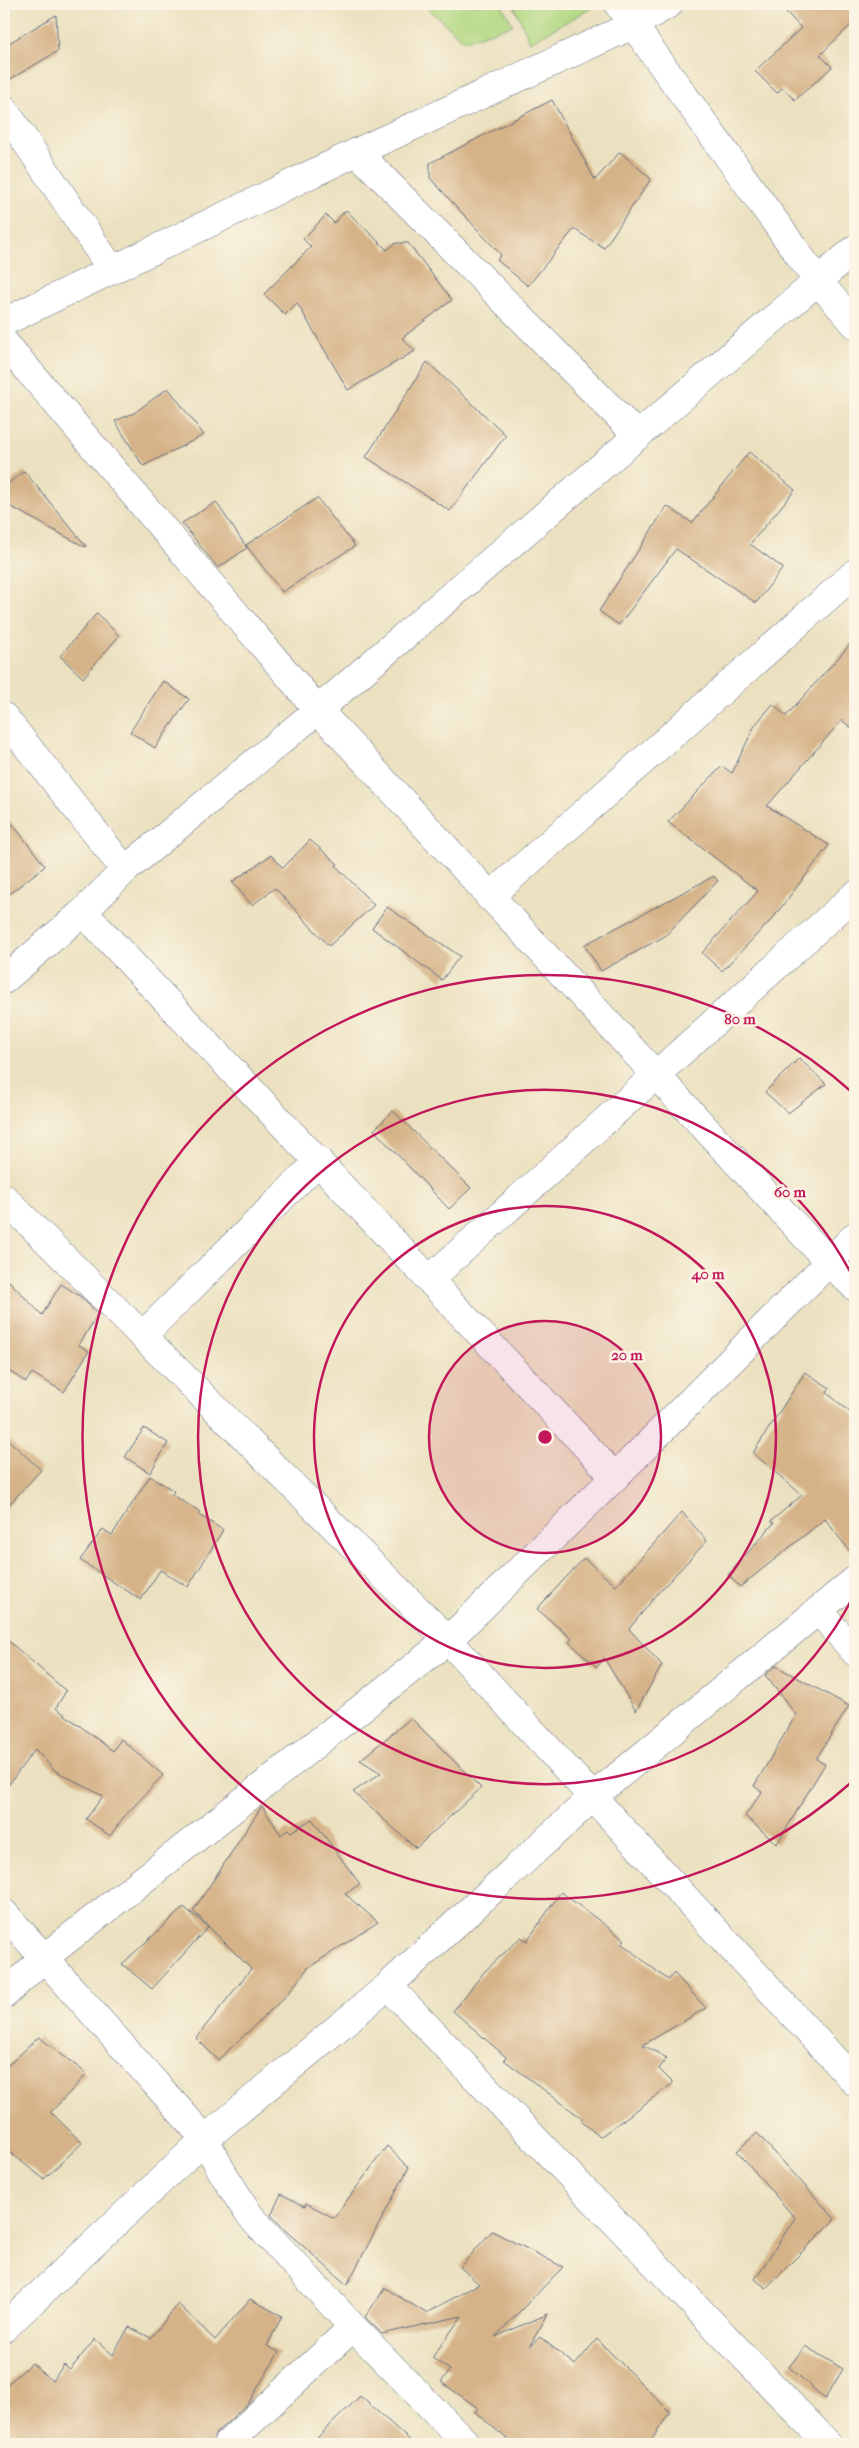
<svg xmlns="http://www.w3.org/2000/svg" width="859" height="2448" viewBox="0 0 859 2448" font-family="'IM FELL French Canon',serif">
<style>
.green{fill:#b2d882;stroke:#668470}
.building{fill:#d5b287}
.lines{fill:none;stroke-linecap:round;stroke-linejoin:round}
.minor-casing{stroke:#646d80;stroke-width:29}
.minor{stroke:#fff;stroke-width:28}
.ring{fill:none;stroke:#c2185b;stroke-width:2.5}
.centre{fill:#c2185b;stroke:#fcf5e5;stroke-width:2.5}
.ring-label{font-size:15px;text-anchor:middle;font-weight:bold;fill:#c2185b;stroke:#fcf5e5;stroke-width:5;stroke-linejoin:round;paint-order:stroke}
</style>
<rect width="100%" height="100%" fill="#fcf5e5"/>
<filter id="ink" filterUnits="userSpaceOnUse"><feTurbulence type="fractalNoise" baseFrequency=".02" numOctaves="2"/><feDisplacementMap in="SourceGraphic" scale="10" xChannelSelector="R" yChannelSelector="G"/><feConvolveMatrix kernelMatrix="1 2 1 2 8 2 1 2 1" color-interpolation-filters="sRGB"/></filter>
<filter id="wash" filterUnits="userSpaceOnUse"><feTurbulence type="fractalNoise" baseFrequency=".0096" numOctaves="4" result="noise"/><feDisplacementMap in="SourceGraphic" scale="20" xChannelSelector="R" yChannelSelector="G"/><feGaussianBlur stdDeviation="1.12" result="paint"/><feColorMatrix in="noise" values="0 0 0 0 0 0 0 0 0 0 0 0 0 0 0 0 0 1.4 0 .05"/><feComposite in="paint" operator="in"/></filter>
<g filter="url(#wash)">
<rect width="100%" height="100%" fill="#ebe1c0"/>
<g class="green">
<path d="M 423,4 L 501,4 L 513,25 L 464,41 Z"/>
<path d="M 513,4 L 599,4 L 530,42 Z"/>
</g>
<g id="blocks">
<g class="building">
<path d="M 779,4 L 855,4 L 855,21 L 820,55 L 832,67 L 795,100 L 782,88 L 777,93 L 755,71 L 801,28 Z"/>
<path d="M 56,15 L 58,51 L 4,83 L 4,46 Z"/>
<path d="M 552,100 L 595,180 L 620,152 L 651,179 L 604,248 L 574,229 L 528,286 L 497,260 L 501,255 L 430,178 L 430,163 Z"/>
<path d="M 346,210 L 387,250 L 396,243 L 408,243 L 452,300 L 402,338 L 415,351 L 348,390 L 297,303 L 285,315 L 264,294 L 311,247 L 303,239 L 326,215 L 334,223 Z"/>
<path d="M 427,362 L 506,435 L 450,511 L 366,457 Z"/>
<path d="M 168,388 L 204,435 L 143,466 L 115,421 L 134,413 Z"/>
<path d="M 749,452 L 795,490 L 750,544 L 783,568 L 756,603 L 676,549 L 619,625 L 599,611 L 667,506 L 692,523 Z"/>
<path d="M 24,471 L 86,546 L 85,547 L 4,503 L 4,487 Z"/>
<path d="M 317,498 L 355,546 L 282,592 L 246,545 Z"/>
<path d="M 216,502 L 247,548 L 218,568 L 182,523 Z"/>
<path d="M 97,613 L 119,636 L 83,678 L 60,656 Z"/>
<path d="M 855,639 L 855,731 L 842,720 L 767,806 L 829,845 L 773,918 L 722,971 L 702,953 L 758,891 L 668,822 L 722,766 L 732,773 L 755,725 L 773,704 L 786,716 Z"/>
<path d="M 163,681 L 189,699 L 155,748 L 130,732 Z"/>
<path d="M 4,813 L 45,866 L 4,898 Z"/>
<path d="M 310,840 L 338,864 L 336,866 L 374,905 L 329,946 L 275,888 L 252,905 L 232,882 L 271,855 L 283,868 Z"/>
<path d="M 714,876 L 718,881 L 665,936 L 601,971 L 584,945 Z"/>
<path d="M 387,907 L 460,956 L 442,980 L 372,928 Z"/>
<path d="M 799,1058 L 826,1084 L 788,1113 L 765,1092 Z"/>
<path d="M 393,1111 L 471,1188 L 449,1209 L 374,1130 Z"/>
<path d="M 4,1276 L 42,1315 L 61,1284 L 81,1297 L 98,1314 L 79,1345 L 89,1351 L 64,1392 L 32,1373 L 26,1382 L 4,1368 Z"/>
<path d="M 805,1372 L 830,1388 L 827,1393 L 855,1416 L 855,1558 L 825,1519 L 740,1587 L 728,1575 L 774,1523 L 771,1521 L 802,1495 L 753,1453 Z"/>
<path d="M 144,1428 L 168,1443 L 150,1473 L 125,1457 Z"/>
<path d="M 4,1436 L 41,1470 L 4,1510 Z"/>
<path d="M 150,1476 L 174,1491 L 172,1495 L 201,1512 L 199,1515 L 223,1530 L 188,1587 L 160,1570 L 141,1600 L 80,1560 L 103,1529 L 112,1535 Z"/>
<path d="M 682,1512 L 707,1541 L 658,1593 L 629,1629 L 662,1665 L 636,1711 L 604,1658 L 597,1667 L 569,1642 L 572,1639 L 537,1609 L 584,1558 L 616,1586 Z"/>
<path d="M 4,1637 L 66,1691 L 56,1708 L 113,1751 L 121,1739 L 163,1775 L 123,1818 L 110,1836 L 86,1819 L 103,1796 L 54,1770 L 35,1749 L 4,1791 Z"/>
<path d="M 776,1666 L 849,1706 L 816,1759 L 825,1764 L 777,1844 L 745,1816 L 762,1792 L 754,1786 L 796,1715 L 765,1675 Z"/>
<path d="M 411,1718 L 481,1788 L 416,1848 L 353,1792 L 381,1773 L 360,1760 Z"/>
<path d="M 262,1806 L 281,1835 L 288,1829 L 291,1832 L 312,1819 L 360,1884 L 345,1894 L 378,1922 L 308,1968 L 286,1996 L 218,2060 L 196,2038 L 251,1969 L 193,1911 Z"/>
<path d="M 561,1892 L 625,1940 L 621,1943 L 668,1980 L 674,1973 L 706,2008 L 643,2045 L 667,2058 L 659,2069 L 673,2083 L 600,2137 L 581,2121 L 583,2119 L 504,2060 L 506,2057 L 453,2011 L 485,1971 L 521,1937 L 527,1941 Z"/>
<path d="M 184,1907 L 208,1927 L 152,1989 L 122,1964 Z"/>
<path d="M 39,2037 L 87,2074 L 51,2112 L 82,2143 L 44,2179 L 4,2148 L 4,2069 Z"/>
<path d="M 757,2133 L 835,2219 L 766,2288 L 755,2279 L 795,2218 L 737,2151 Z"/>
<path d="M 387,2146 L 409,2167 L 347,2285 L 286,2231 L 271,2215 L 281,2194 L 305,2206 L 306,2203 L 334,2218 Z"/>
<path d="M 492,2231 L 563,2267 L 495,2337 L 548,2314 L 529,2347 L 540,2337 L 575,2365 L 597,2339 L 670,2412 L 649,2444 L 513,2444 L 475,2412 L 478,2408 L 441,2382 L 450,2370 L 432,2358 L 462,2316 L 382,2334 L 365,2317 L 385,2288 L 426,2313 L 479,2284 L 460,2267 Z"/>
<path d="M 250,2299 L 282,2316 L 267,2346 L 279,2352 L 249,2402 L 216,2433 L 212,2444 L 4,2444 L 4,2387 L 32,2363 L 52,2381 L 64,2365 L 70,2370 L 95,2339 L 113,2355 L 129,2327 L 151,2338 L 178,2304 L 215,2340 Z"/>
<path d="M 805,2346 L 843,2369 L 825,2399 L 789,2367 Z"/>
<path d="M 360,2396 L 414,2444 L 311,2444 Z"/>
</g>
</g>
</g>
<g filter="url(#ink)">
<use href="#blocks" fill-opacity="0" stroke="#646d80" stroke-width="1"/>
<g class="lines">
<g class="minor-casing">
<g id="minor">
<path d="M 618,4 L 817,280 L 855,324"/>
<path d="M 4,109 L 112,270"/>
<path d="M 357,152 L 638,436"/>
<path d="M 4,322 L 357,152 L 633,25 L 669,4"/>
<path d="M 4,342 L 318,710 L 829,1262 L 855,1287"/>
<path d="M 4,717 L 125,870"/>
<path d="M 489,897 L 855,573"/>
<path d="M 83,912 L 615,1477"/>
<path d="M 4,980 L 83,912 L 125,870 L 318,710 L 855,249"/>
<path d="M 4,1198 L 448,1640 L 855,2082"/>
<path d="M 430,1279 L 855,895"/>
<path d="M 143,1335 L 319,1161"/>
<path d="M 819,1611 L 855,1652"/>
<path d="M 4,1913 L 205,2139 L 221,2170 L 250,2216 L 353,2327 L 467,2444"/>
<path d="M 388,1986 L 828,2444"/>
<path d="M 4,1995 L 45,1957 L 448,1640 L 615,1477 L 855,1236"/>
<path d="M 4,2328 L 205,2139 L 388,1986 L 594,1796 L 855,1580"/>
<path d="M 227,2444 L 353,2327"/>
</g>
</g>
<use href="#minor" class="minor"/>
</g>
</g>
<circle cx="545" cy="1437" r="116" fill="#c2185b" fill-opacity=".12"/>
<g class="ring">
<circle cx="545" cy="1437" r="116"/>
<circle cx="545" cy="1437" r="231"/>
<path d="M854 1595A347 347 0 1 1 854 1279"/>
<path d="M854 1780A462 462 0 1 1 854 1094"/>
</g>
<circle cx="545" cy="1437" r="8" class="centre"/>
<g class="ring-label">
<text x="740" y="1024">80 m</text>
<text x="790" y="1197">60 m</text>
<text x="708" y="1279">40 m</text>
<text x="627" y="1360">20 m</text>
</g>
<rect width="859" height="2448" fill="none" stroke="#fcf5e5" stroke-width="20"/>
</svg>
